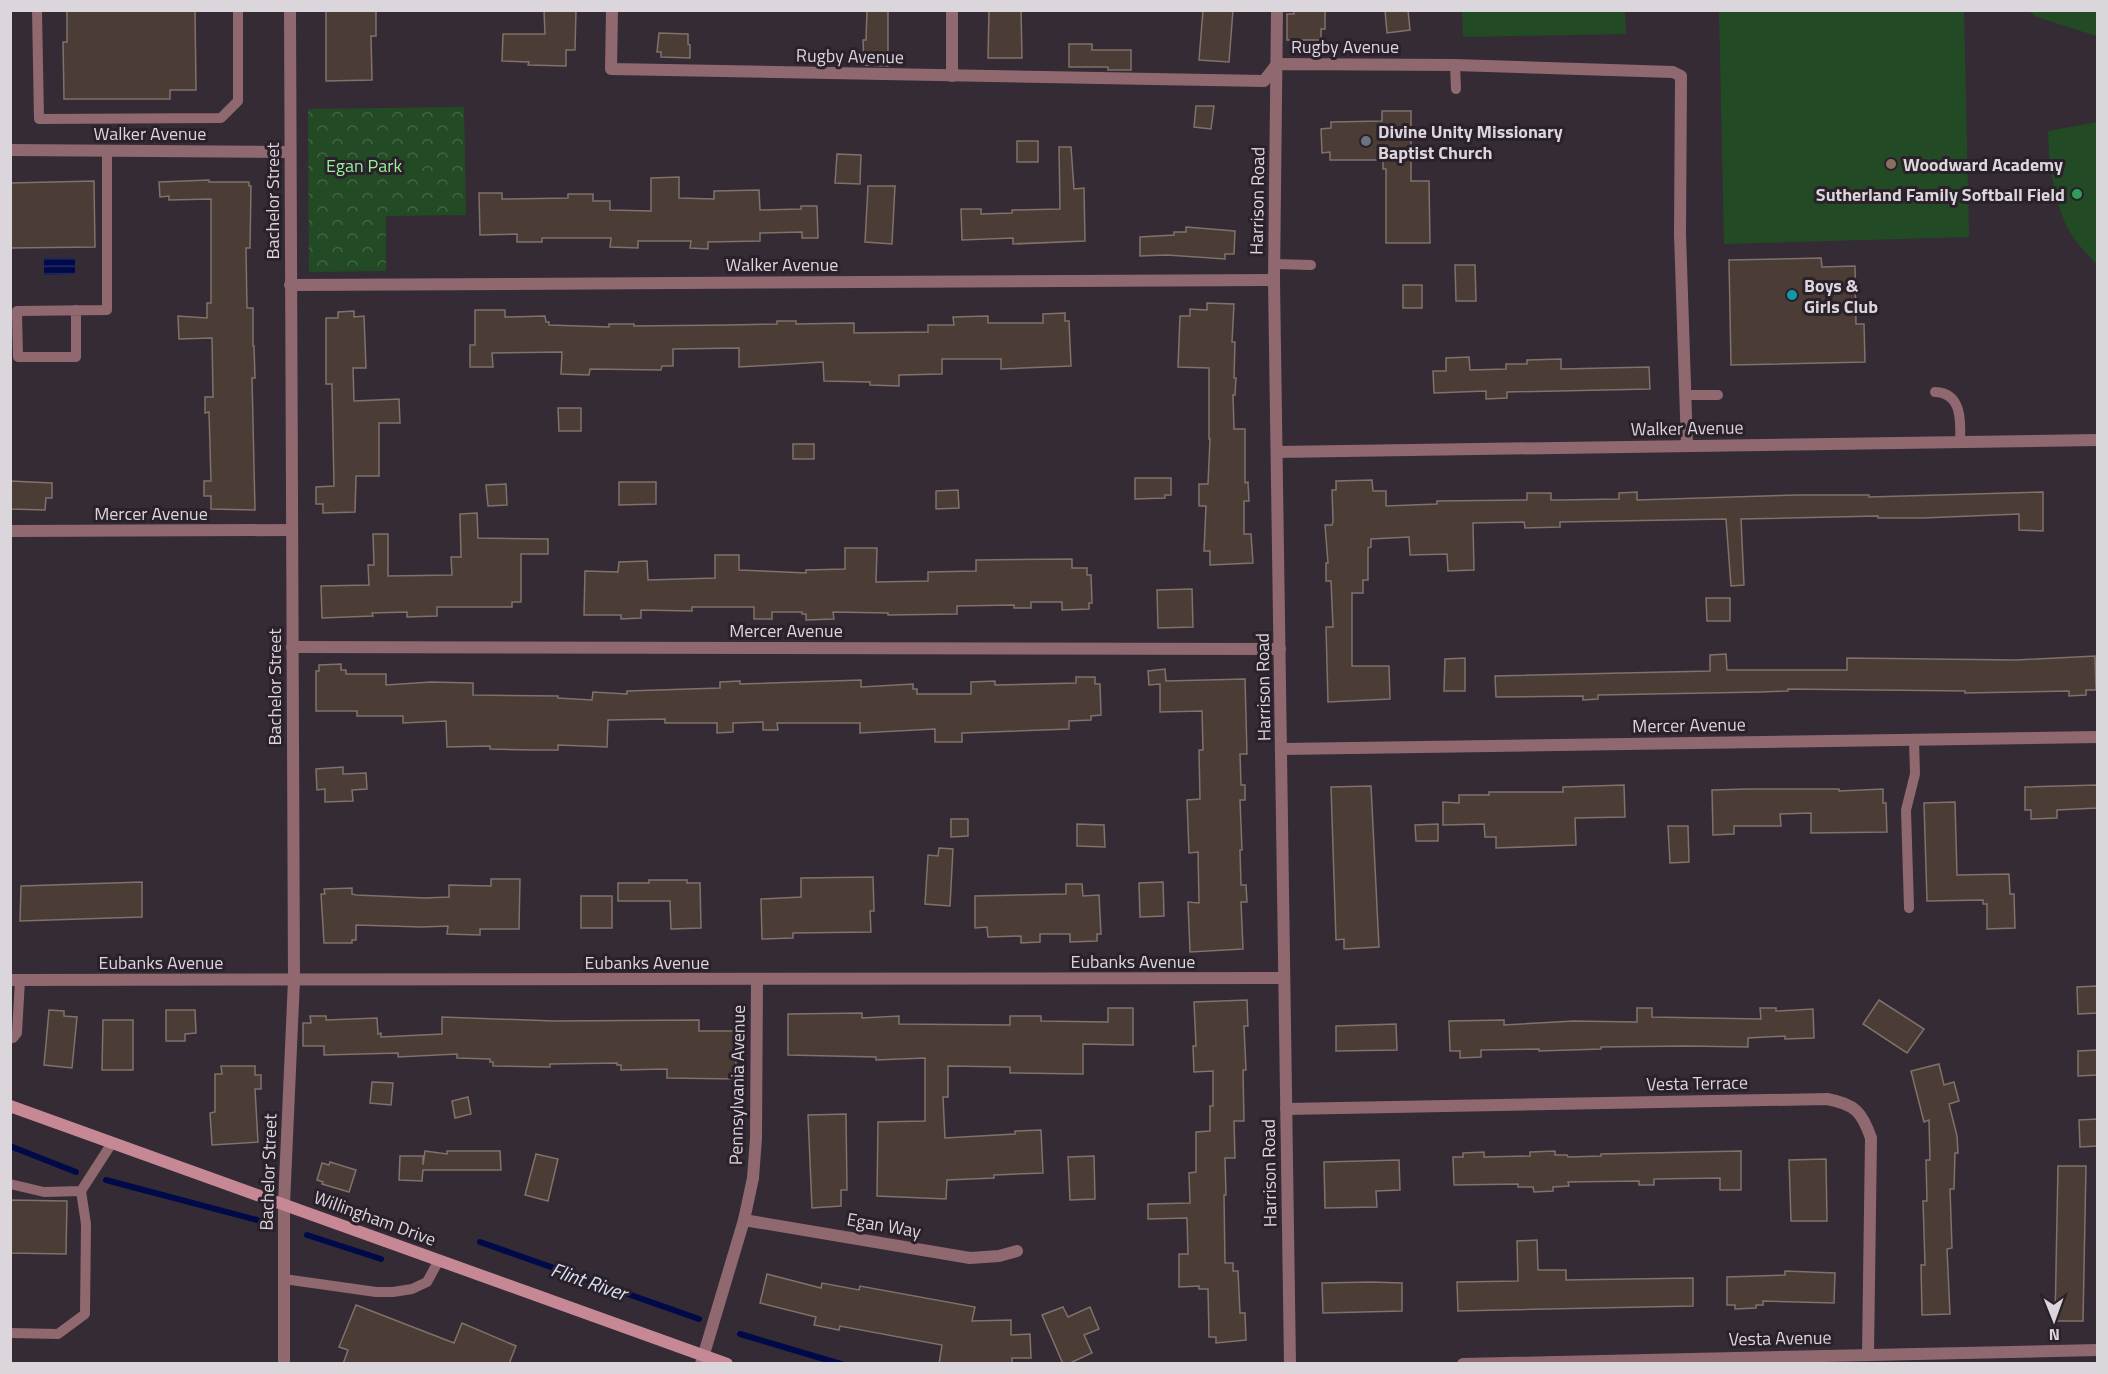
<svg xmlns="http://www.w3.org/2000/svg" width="2108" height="1374" viewBox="0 0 2108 1374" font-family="'Titillium Web',sans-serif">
<defs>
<pattern id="park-crowns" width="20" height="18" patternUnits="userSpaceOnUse" patternTransform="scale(1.5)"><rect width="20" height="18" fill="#224b25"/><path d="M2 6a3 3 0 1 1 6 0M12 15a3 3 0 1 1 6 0" fill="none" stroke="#426444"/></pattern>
<pattern id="water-rules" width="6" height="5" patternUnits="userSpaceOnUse" patternTransform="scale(1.5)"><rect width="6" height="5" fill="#010a49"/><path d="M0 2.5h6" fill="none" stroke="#252d63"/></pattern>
</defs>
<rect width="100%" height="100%" fill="#342b35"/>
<path fill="url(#park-crowns)" d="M464,107L466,215L386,216V271L309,272L308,109Z"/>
<g fill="#224b25">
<path d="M1462,11H1625L1626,34L1463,37Z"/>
<path d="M1719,11H1964L1969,237L1724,244Z"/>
<path d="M2028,11H2097V35H2093L2037,17Z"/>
<path d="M2097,122H2098L2097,265C2088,254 2077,245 2070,232C2053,201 2049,166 2048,131Z"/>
</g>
<path fill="url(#water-rules)" d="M44,258H75V274L44,275Z"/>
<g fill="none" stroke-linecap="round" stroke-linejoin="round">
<g stroke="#010a49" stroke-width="6">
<path d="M10,1146L76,1172"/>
<path d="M106,1180L257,1220"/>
<path d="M307,1235L381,1259"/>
<path d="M480,1242L699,1319"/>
<path d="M740,1334L841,1364"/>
</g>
</g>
<g fill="#4b3d36" stroke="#80716a" stroke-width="1.5">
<path d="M67,10H195L196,90H170V99H64L63,42H67Z"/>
<path d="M326,10H376V36H371L372,80L326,81Z"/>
<path d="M544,10H576L575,50H566V66L528,65L529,62L502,61L503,34H545Z"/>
<path d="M867,10H888V66L864,65L863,40H866Z"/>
<path d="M989,10H1021L1022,58H988Z"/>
<path d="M1203,10H1233L1229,62L1199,60Z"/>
<path d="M1294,10H1325V29H1321V40H1287V14H1294Z"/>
<path d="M1385,10H1408L1410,30L1387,33Z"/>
<path d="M659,33L688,34V44L690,45V58L661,57V52H657Z"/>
<path d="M1069,44H1092V50H1131V70H1108V67H1069Z"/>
<path d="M1196,106H1214L1211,129L1194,127Z"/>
<path d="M1382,111H1411V181H1429L1430,243H1386V169H1383V160H1330V152L1322,153L1321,129L1331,128V122L1382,121Z"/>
<rect x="1017" y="141" width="21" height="21"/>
<path d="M1059,147H1071L1074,189L1084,188L1085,241L1013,244V238L962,240L961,209H981V214L1012,213V210L1060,209Z"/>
<path d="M837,154L861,155L860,184L835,183Z"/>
<path d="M679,177V198L714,199V191L759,190L760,210L801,209V206H817L818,238H802V232L760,233V241L708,242V249L690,248L691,241H638V248L610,247L611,238H542V242H517V234L480,235L479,193H502V199L568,198V194H593V201H610V210L651,211V178Z"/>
<path d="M209,180V182H249V186H251L250,248H246L247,308H253V346H254L255,378H252L255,510L211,509V496H204V481H211L209,412L205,413V397H213L212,338L179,339L178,316L207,318V303H211V199L169,200V196L160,197L159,182Z"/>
<path d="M94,181L95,247L10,248V183Z"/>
<path d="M868,186H895L892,244L865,242Z"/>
<path d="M1186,227L1235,231L1234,254H1225V259L1167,255L1140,256V237L1174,235V232H1186Z"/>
<path d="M1821,258L1822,267L1855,266L1856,324H1864L1865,362L1731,365L1729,260Z"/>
<path d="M1455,265H1475L1476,301H1456Z"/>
<rect x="1403" y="285" width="19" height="23"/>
<path d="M1207,303L1234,304L1232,342H1235L1234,378H1236L1235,395H1233L1234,429H1245V483L1248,482L1249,501H1244V534H1251L1253,563L1210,565V551H1204L1206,506H1199V484H1208L1210,439H1209V368L1178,367L1180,316H1190V309L1207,310Z"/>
<path d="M475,310H505V317L545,316L546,322H549V325L609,327V324H634V326L726,325L777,324V321H796V324L854,323V333L928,332V325H954L953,317L988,316V323H1043V314L1065,313V321H1069L1071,366L1001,369V359H942V374L899,375V386L870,385V382L824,381L823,362L739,367V348L673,349V366H662L661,370L590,369L589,375L561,374L562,352L492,353L493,367H470V345H475Z"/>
<path d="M354,311V317L364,316L366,368H353L354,401L399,399L400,423H379V476H356L355,512L323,513V504H316V487L334,486L332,384H326V318H338V312Z"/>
<path d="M1469,357L1470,370L1506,369V364H1527V360L1561,359V369L1649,367L1650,389L1507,392V398L1486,399V391L1434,393L1433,371H1446V358Z"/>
<path d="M558,408H581V431H559Z"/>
<rect x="793" y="444" width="21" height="15"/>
<path d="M1135,478H1171V495H1165V498L1135,499Z"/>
<path d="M1372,480L1373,491H1386V506L1437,504V501L1524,500H1527V493H1551V500H1560L1619,499V493L1637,492V500L1797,495H1869V497L2043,492V531L2019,530V514L1923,518H1878V516L1741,519L1744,585L1731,586L1726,519L1560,522V527L1525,528L1524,522L1473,523L1474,570L1448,571L1447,554L1410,555L1409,537L1371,539V547L1368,548V580H1363V593H1352V666H1389L1390,699L1328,702L1326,627H1333L1331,581H1326V563H1328L1325,525H1332L1333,522L1332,490H1336V481Z"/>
<path d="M10,481L52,483V498H46L45,510L10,509Z"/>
<path d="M619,482H656V504L619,505Z"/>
<path d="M506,484L507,505L488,506L486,485Z"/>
<path d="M958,490L959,508L936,509V491Z"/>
<path d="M477,513L478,538L548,539V554H521V602H512V607H437V616L407,617V612L372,613L373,616L322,618L321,586L369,585L368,565H374L373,534H388V576L452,575L451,557H461L460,514Z"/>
<path d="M845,548H877L876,582L928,581V572L976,571V560L1072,559V568H1087V575H1091L1092,603H1089V609L1062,610V602H1031V608H1014V605L957,606V614L888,615V613L833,612L834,619L806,620V614H802V612H772V619H754V607H692V611L641,610V618L621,619V615H584L585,571L618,572L619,562L647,561L648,580L715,578V555H739V570L806,573V570L845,569Z"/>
<path d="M1192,589L1193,627L1158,628L1157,590Z"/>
<path d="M1706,598H1730V621H1707Z"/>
<path d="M1726,654L1727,670H1847V658L2016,660L2095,656L2096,690H2086V695L2069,696V691L1965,693V691L1788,689V691L1761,692L1598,695V699L1583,700V696L1496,697L1495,676L1710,671V655Z"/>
<path d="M1465,658V691H1444L1445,659Z"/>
<path d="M341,664V670H346V674H386V685L431,682L473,683V695L558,696V698L592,700L593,692L627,694V691L720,688V682L740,681V684L861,680V687L913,684V689H917V694H971V682L995,681V685L1076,683V677H1095V684H1100L1101,715L1091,716V720L1069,721V729L962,733V742H935V729L860,733V723H777L778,730H763V722L733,723V732L717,733V723H665V719L608,720L607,747L558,745V750H534L490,749V746L447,747L446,721L403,723V716H357V711H316V671H319V665Z"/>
<path d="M1165,669L1166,681L1245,679L1247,754H1240L1241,785H1245V800H1240L1242,850H1240L1241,885H1246L1247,902H1241L1243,949L1190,952L1188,902L1199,903L1198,852L1189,853L1187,800L1200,799L1199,750H1203L1202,711L1160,712V684L1149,685L1148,671Z"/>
<path d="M343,767V774L366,773L367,789L352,790L353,801L325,802V789L317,790L316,769Z"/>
<path d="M1624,785L1625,817L1575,818L1576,845L1496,848V837H1485L1484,824L1443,825V802L1459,803V795H1489V792H1563V787Z"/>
<path d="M2097,785V808L2057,810V818L2031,819V810H2025V787Z"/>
<path d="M1371,786L1379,947L1344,949V939L1336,940L1331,787Z"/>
<path d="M1747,789H1839V791L1883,789V803H1886L1887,832L1811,833V813L1780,814L1781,826H1734V834L1713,835L1712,790Z"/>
<path d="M1955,802L1957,875L2009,874L2010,894H2014L2015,928L1987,929V904H1983V900L1927,901L1924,803Z"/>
<path d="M951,819H968V836L951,837Z"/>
<path d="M1077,824L1104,825L1105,847L1077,846Z"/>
<path d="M1438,824V841H1416L1415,825Z"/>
<path d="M1668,826H1688L1689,862L1670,863Z"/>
<path d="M939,848L953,849L950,906L925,904L928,855L938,856Z"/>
<path d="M873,877L874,911H870L871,932L793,933V938L762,939L761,899L801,897V878Z"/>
<path d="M491,879H520L519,929H480V935L447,934L448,926L422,927L356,925V940H352V943H324L321,894H325L324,889L352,888V894L356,895L425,898L449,897V885L491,886Z"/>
<path d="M649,880H687V883H700L701,928L671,929L670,901H618V883H649Z"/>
<path d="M142,882V917L20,921L21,886Z"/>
<path d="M1163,882L1164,916L1140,917L1139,883Z"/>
<path d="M1066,884H1082L1083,896L1099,895L1101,934H1097V941L1070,942V934H1040V942L1021,943V936L988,937L987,927L975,928V896L1066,894Z"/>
<rect x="581" y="896" width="31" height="32"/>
<path d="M2097,986V1013L2078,1014L2077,987Z"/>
<path d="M1247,1000L1248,1026H1244L1246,1070H1243L1244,1121H1234L1235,1158H1225L1226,1195H1224L1225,1263H1233V1271H1238L1240,1313H1245L1246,1340L1216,1343V1337H1209L1208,1289H1199V1286L1179,1287V1254H1188L1187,1218L1148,1219V1204L1190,1203L1189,1173L1196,1172V1132L1210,1131V1106H1213V1071L1194,1072L1193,1046H1196L1194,1002Z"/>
<path d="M1879,1000L1924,1029L1907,1053L1863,1024Z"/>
<path d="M1108,1008H1133V1045L1083,1044V1074L1010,1073V1067L948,1066V1097H943L945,1138L1015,1134V1131L1041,1130L1043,1173L994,1175V1178L947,1180L946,1199L877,1196L878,1122L925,1121V1058L876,1060V1057L788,1055V1014L862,1013V1018L899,1016V1024L1010,1025V1016H1041V1021L1108,1022Z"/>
<path d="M1637,1008H1652V1017L1761,1019L1760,1008H1776V1011L1813,1009L1814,1038L1785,1039V1036L1748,1038V1047L1686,1046L1601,1047V1049L1539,1051V1049L1481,1050V1057L1460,1058V1051H1450L1449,1021L1504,1020V1025L1574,1021L1637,1022Z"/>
<path d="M49,1010L64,1011V1016L77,1017L72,1068L44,1065Z"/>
<path d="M166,1010H195L196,1033L185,1034V1041H166Z"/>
<path d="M310,1016H326V1020L377,1018L378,1034L381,1033V1037L442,1034V1017L554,1021L699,1020V1031H736V1079L667,1078V1069L621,1070V1065H617V1063L550,1064V1067L493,1066V1062H490V1059L457,1058V1054L398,1057V1053L324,1055V1046H303V1023H311Z"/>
<path d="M103,1020H133V1070H102Z"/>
<path d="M1396,1024L1397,1050L1336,1051V1026Z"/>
<path d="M2097,1050V1075L2078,1076V1051Z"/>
<path d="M1939,1064L1944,1085L1954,1082L1959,1101L1949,1104L1957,1136L1958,1153H1955L1954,1189H1950L1952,1248L1947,1249L1950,1314L1922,1315L1921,1265H1925L1923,1201H1927L1926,1160H1930L1929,1120L1924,1122L1911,1071Z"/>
<path d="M221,1066H255V1075H261V1089H255L258,1142L212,1145L210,1113L215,1112V1074H222Z"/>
<path d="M372,1082L393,1083L391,1105L370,1103Z"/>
<path d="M468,1097L471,1114L455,1118L452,1101Z"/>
<path d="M846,1114L847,1190H841V1206L812,1208L808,1115Z"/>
<path d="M2097,1119V1146L2080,1147L2079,1120Z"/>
<path d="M425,1151L447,1154V1151H500L501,1170H423L422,1181L399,1180L400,1156H423V1165Z"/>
<path d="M1555,1151V1155H1567L1568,1157L1601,1156V1154L1741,1151V1190H1720V1178L1654,1179V1185H1639V1181L1568,1182L1569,1186L1553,1187V1191L1534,1192L1533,1187H1518V1184L1454,1185L1453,1157H1463V1153L1484,1152V1157L1530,1156V1152Z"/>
<path d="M536,1154L558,1159L548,1201L525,1195Z"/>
<path d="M1094,1156L1095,1199L1070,1200L1068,1157Z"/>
<path d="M1826,1159L1827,1221H1791L1789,1160Z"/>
<path d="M1399,1160L1400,1190L1376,1191L1377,1207L1325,1208L1324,1162Z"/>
<path d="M330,1162L356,1170L349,1192L322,1184L323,1182L317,1180L322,1163L329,1165Z"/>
<path d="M2058,1166H2086L2083,1321H2055Z"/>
<path d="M10,1200L67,1201L66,1254L10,1253Z"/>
<path d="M1537,1240L1538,1270H1566V1280L1693,1278V1306L1458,1311L1457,1282L1518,1281L1517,1241Z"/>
<path d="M1785,1271L1835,1273L1834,1303L1763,1301V1305H1756V1308L1735,1309V1305H1727V1277L1785,1275Z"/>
<path d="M767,1274L821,1288L822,1283L859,1290L860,1286L975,1307L972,1321L1011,1320V1335L1030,1334L1031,1358H1012V1364H939L942,1345L840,1326L839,1330L814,1325L816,1317L760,1303Z"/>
<path d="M1371,1282L1402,1283V1311L1323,1313L1322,1283Z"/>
<path d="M356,1305L454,1343L462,1323L516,1346L509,1364H343L348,1350L339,1347Z"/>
<path d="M1063,1307L1068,1317L1090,1307L1099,1329L1084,1335L1092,1353L1068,1364H1063L1042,1315Z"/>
</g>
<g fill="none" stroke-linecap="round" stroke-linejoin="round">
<g stroke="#90686f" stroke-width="10">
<path d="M37,10L39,119L221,118L238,101V10"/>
<path d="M1455,65L1456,89"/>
<path d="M1274,264L1311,265"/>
<path d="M76,310V357H18L17,311L107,310V151"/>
<path d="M1935,392C1962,393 1961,421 1960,442"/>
<path d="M1685,395H1718"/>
<path d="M1909,908L1906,810L1915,774L1914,740"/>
<path d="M10,1038H13L17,1033L20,980"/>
<path d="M10,1184L44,1192L81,1191L112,1143"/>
<path d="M284,1279L376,1292H393L412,1289L427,1282L439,1260"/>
<path d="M10,1333L58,1334L85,1314L86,1224L81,1191"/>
</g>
<g stroke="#90686f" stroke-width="12">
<path d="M612,10L611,69L1264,81L1277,64L1455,65L1673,72L1681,76L1680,234L1687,446"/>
<path d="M952,10V76"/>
<path d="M1277,10L1274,280L1290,1364"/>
<path d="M10,150L290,152"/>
<path d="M290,285L1274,280"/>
<path d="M1277,452L2098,440"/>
<path d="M10,531L291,530"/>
<path d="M292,647L1280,649"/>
<path d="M1282,749L2098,737"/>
<path d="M10,980L1284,978"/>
<path d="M1286,1109L1827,1099C1855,1104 1862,1112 1871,1138L1868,1354"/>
<path d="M744,1220L970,1258L999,1256L1017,1251"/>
<path d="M284,1364V1204L294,980L290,10"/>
<path d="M701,1364L744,1220L753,1178L756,1138L757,979"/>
<path d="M1463,1364L2098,1350"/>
</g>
<path stroke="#c68894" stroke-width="12" d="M10,1106L727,1364"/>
</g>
<circle fill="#6b7280" stroke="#2a212b" stroke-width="2" cx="1366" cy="141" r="6"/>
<circle fill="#8d6e63" stroke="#2a212b" stroke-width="2" cx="1891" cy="164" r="6"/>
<circle fill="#2e9e5b" stroke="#2a212b" stroke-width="2" cx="2077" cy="194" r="6"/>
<circle fill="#0f9aa8" stroke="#2a212b" stroke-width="2" cx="1792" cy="295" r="6"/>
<g text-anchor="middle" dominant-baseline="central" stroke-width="6" stroke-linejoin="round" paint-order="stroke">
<g font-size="18" fill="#dbd5dc" stroke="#2a212b">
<text x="1345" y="46">Rugby Avenue</text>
<text transform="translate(850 56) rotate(1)">Rugby Avenue</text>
<text x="150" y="133">Walker Avenue</text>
<text transform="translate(272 201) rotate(-90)">Bachelor Street</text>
<text transform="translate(1257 201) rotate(-89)">Harrison Road</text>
<text x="782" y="264">Walker Avenue</text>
<text transform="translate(1687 428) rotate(-1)">Walker Avenue</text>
<text x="151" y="513">Mercer Avenue</text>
<text x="786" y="630">Mercer Avenue</text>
<text transform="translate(274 687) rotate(-90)">Bachelor Street</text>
<text transform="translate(1263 687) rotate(-91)">Harrison Road</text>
<text transform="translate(1689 725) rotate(-1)">Mercer Avenue</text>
<text x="1133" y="961">Eubanks Avenue</text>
<text x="161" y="962">Eubanks Avenue</text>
<text x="647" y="962">Eubanks Avenue</text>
<text transform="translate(1697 1083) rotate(-1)">Vesta Terrace</text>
<text transform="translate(737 1085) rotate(-89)">Pennsylvania Avenue</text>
<text transform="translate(268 1172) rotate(-88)">Bachelor Street</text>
<text transform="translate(1269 1173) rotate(-91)">Harrison Road</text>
<text transform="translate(375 1218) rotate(20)">Willingham Drive</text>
<text transform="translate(884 1225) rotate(10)">Egan Way</text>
<text transform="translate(1780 1338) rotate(-1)">Vesta Avenue</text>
</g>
<g font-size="18" font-weight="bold" fill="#dbd5dc" stroke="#2a212b" text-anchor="start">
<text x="1378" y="131">Divine Unity Missionary<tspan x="1378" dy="21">Baptist Church</tspan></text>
<text x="1903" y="164">Woodward Academy</text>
<text x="2065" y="194" text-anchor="end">Sutherland Family Softball Field</text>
<text x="1804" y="285">Boys &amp;<tspan x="1804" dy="21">Girls Club</tspan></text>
</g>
<g font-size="18" fill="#96ef99" stroke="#2a212b">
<text x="364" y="165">Egan Park</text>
</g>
<g font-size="20" font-style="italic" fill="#d8e2f6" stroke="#2a212b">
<text transform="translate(589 1281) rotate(19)">Flint River</text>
</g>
</g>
<rect width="2108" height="1374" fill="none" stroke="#dbd5dc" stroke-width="24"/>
<g transform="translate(2054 1320) rotate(179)" stroke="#2a212b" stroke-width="4.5" paint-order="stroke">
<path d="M0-4.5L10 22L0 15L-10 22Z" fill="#dbd5dc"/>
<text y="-9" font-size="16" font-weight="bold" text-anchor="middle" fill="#dbd5dc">N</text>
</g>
</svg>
